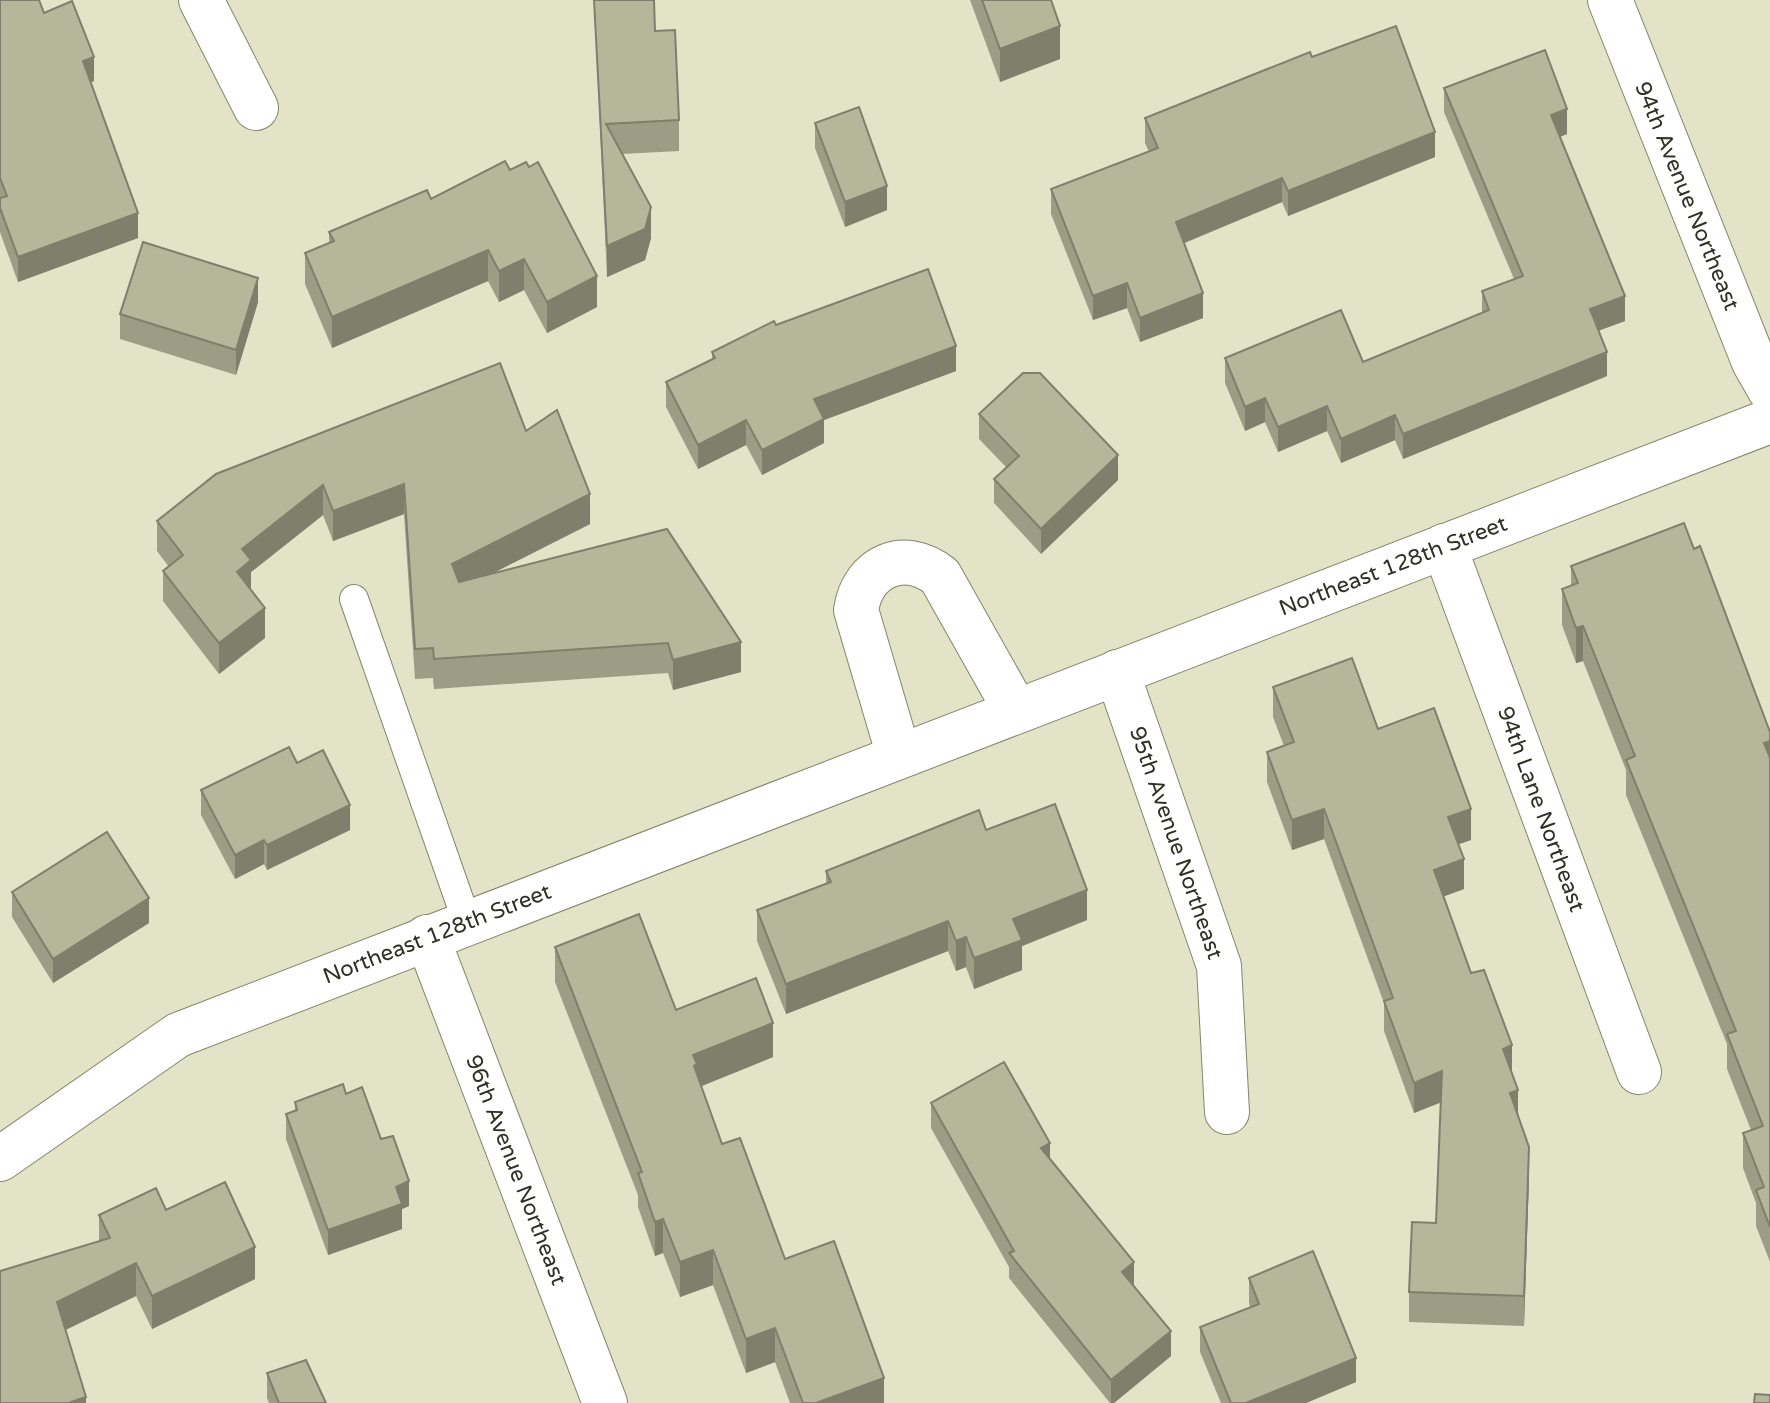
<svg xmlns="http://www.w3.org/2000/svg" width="1770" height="1403" viewBox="0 0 1770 1403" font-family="'Varela Round',sans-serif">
<rect width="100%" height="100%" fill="#e2e3c7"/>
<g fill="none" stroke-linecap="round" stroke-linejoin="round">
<g stroke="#84856b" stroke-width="30">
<path id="service" d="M354,599L467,922"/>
</g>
<g stroke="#84856b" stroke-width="46">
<g id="minor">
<path d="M201,0L256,108"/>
<path d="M1610,0L1754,362L1770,390"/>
<path d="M1444,546L1639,1072"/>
<path d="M1117,672L1219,966L1227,1112"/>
<path d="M899,756L856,610C863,566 904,548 940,576L1016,711"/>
<path d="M427,937L605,1403"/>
<path d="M0,1159L178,1035L1770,421"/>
</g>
</g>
<use href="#service" stroke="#fff" stroke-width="28"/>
<use href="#minor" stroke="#fff" stroke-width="44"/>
</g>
<g fill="#9c9d84">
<path d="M0,0L44,13L94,81L91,82L138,238L18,282L0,232Z"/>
<path d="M594,0H654L655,31L679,120V151L622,154L651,238L645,260L607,277Z"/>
<path d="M970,0H1051L1060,59L1000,82Z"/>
<path d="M1312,57L1435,157L1288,216L1282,202L1185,243L1203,318L1140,342L1127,308L1093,320L1051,214V189L1149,152L1145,143V118Z"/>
<path d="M1444,88L1567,134L1560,137L1625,321L1599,330L1607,376L1403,459L1395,440L1341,463L1327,431L1278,452L1265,422L1245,431L1225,383V358L1363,362L1482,313V291L1514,279L1444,112Z"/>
<path d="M815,123L887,210L845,227L815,148Z"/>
<path d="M510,170L597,307L547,333L524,290L499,302L488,281L332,348L305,284V253L329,243V232L431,199Z"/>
<path d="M258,302L236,375L120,339V314Z"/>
<path d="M776,325L956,371L824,420V443L762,475L746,445L698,469L666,407V382L712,359V352Z"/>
<path d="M979,414L1118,480L1041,554L994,503V479L1006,467L979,439Z"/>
<path d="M526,431L590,524L491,574L741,672L673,690L668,673L434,689L433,678L415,679L404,514L333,541L323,515L251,572V591L265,638L219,674L163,601V571L169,567L157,551V521Z"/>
<path d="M1694,549L1770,732V1262L1756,1226V1203L1743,1168V1133L1751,1130L1727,1069V1044L1626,795V770L1583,661L1576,663L1562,625V589L1571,586V566Z"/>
<path d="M1273,687L1378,729L1471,840L1458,844L1464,889L1444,896L1471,973L1512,1075L1529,1177L1524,1326L1409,1322V1292L1436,1223L1441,1102L1414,1113L1384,1031V1003L1324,839L1292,850L1267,782V752L1284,746L1273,717Z"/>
<path d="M297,763L350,830L267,870L264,864L235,879L201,815V790Z"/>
<path d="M986,830L1087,920L1022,946V970L974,989L966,967L956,971L948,951L786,1014L757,941V910L826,883V871Z"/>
<path d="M12,892L149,923L53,983L12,917Z"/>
<path d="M555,947L676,1010L773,1057L701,1086L722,1144L785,1259L884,1403H790L775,1362L746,1373L713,1285L680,1297L663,1253L655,1256L638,1207V1195L555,982Z"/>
<path d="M346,1094L381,1139L409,1206L402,1209V1229L328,1255L286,1139V1114L295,1111V1102Z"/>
<path d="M931,1103L1050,1159L1134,1286L1171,1356L1114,1403H1110L1009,1278V1267L931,1128Z"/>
<path d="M166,1210L255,1279L152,1329L136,1296L65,1330L86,1403H0L99,1241V1215Z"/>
<path d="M1249,1278L1356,1382L1306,1403H1221L1200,1352V1327L1250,1307L1249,1303Z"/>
<path d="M267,1373L326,1403H269L267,1398Z"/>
</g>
<g fill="#7f7f6c">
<path d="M1060,26V59L1000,82V49Z"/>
<path d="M94,57V81L83,86V61Z"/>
<path d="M1567,109V134L1551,140V115Z"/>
<path d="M1435,132V157L1288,216V191Z"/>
<path d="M1282,178V202L1176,246V222Z"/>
<path d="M887,186V210L845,227V202Z"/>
<path d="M651,207V238L645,260L607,277V246Z"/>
<path d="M138,213V238L18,282V257Z"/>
<path d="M488,250V281L332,348V317Z"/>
<path d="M524,259V290L499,302V271Z"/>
<path d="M597,276V307L547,333V302Z"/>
<path d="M258,278V302L236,375V350Z"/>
<path d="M1127,283V308L1093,320V296Z"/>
<path d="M1203,293V318L1140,342V318Z"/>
<path d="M1625,296V321L1590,334V309Z"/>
<path d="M956,346V371L824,420V443L762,475V450L814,399Z"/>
<path d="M1607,352V376L1403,459V434Z"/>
<path d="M1265,398V422L1245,431V407Z"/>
<path d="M1327,406V431L1278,452V427Z"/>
<path d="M1395,415V440L1341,463V439Z"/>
<path d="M746,420V445L698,469V445Z"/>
<path d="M1118,455V480L1041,554V529Z"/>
<path d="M404,484V514L333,541V511Z"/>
<path d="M323,485V515L251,572V590L237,572L242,549Z"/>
<path d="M590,494V524L452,594V564Z"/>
<path d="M265,608V638L219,674V643Z"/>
<path d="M1583,626V661L1576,663V628Z"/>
<path d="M741,642V672L673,690V660Z"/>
<path d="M1770,741V776L1764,743Z"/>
<path d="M350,805V830L267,870V845Z"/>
<path d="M1324,809V839L1292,850V820Z"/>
<path d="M1471,809V840L1448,848V817Z"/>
<path d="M264,840V864L235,879V855Z"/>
<path d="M1464,859V889L1434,900V870Z"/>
<path d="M1087,890V920L1022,946V970L974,989V958L1013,919Z"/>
<path d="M149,898V923L53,983V959Z"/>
<path d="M948,921V951L786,1014V984Z"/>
<path d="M966,937V967L956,971V941Z"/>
<path d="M773,1023V1057L697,1088L693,1055Z"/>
<path d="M1512,1045V1075L1503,1049Z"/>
<path d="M1442,1071V1102L1414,1113V1083Z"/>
<path d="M1518,1090V1121L1510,1093Z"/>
<path d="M1050,1143V1168L1041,1148Z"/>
<path d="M1529,1147V1177L1524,1326V1296Z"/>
<path d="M409,1181V1206L402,1209V1229L328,1255V1230L396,1187Z"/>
<path d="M663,1219V1253L655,1256V1222Z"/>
<path d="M255,1247V1279L152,1329V1296Z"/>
<path d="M713,1250V1285L680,1297V1262Z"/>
<path d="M1134,1262V1287L1122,1272Z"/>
<path d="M136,1263V1296L57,1334V1302Z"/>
<path d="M775,1328V1362L746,1373V1339Z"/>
<path d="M1171,1331V1356L1114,1403H1111V1380Z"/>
<path d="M1356,1358V1382L1306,1403H1246Z"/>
<path d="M884,1378V1403H816Z"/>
<path d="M86,1397V1403H71V1402Z"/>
</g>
<g fill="#b5b69a" stroke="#7f7f6c" stroke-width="2">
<path d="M0,0H39L44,13L72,1L94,57L83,61L138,213L18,257L0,208V198L7,196L0,178Z"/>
<path d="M594,0H654L655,31L675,30L679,120L606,124L651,207L645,229L607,246Z"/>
<path d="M982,0H1051L1060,26L1000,49Z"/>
<path d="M1396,26L1435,132L1288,191L1282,178L1176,222L1203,293L1140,318L1127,283L1093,296L1051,189L1158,148L1145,118L1310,52L1312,57Z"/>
<path d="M1545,50L1567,109L1551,115L1625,296L1590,309L1607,352L1403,434L1395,415L1341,439L1327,406L1278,427L1265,398L1245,407L1225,358L1341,310L1363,362L1489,310L1482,291L1523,276L1444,88Z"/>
<path d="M859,107L887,186L845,202L815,123Z"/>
<path d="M505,161L510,170L526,162L529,167L538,162L597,276L547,302L524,259L499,271L488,250L332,317L305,253L334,241L329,232L427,190L431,199Z"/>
<path d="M143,242L258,278L236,350L120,314Z"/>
<path d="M928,269L956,346L814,399L824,419L762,450L746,420L698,445L666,382L715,358L712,352L774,321L776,325Z"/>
<path d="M500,363L526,431L557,410L590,494L452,564L459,582L667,529L741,642L673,660L668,643L434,659L433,648L415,649L404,484L333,511L323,485L242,549L251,560L237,572L265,608L219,643L163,571L183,555L157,521L216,474Z"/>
<path d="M1023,373H1040L1118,455L1041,529L994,479L1019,456L979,414Z"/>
<path d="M1684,523L1694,549L1700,546L1770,732V741L1764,743L1770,758V1227L1756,1190L1764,1187L1743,1133L1763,1126L1727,1034L1736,1031L1626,760L1635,756L1583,626L1576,628L1562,589L1578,583L1571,566Z"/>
<path d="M1352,658L1378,729L1434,708L1471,809L1448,817L1464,859L1434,870L1471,973L1484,970L1512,1045L1503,1049L1518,1090L1510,1093L1529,1147L1524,1296L1409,1292L1412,1222L1436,1223L1442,1071L1414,1083L1384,1001L1393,998L1324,809L1292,820L1267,752L1294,742L1273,687Z"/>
<path d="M289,747L297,763L323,750L350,805L267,845L264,840L235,855L201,790Z"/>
<path d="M1055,804L1087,890L1013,919L1022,940L974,958L966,937L956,941L948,921L786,984L757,910L831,882L826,871L979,810L986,830Z"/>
<path d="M107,832L149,898L53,959L12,892Z"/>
<path d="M639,914L676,1010L756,978L773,1023L693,1055L697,1064L694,1066L722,1144L740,1138L785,1259L834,1241L884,1378L816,1403H803L775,1328L746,1339L713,1250L680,1262L663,1219L655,1222L638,1173L642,1172L555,947Z"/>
<path d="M1004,1062L1050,1143L1041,1148L1134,1262L1122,1272L1171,1331L1111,1380L1009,1253L1014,1251L931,1103Z"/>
<path d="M343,1084L346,1094L362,1087L381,1139L393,1136L409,1181L396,1187L402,1204L328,1230L286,1114L297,1110L295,1102Z"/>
<path d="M225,1182L255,1247L152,1296L136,1263L57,1302L86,1397L71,1402L72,1403H0V1271L110,1238L99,1215L156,1188L166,1210Z"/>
<path d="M1313,1251L1356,1358L1246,1403H1231L1200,1327L1259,1304L1249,1278Z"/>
<path d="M306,1360L326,1403H279L267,1373Z"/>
<path d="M1755,1394L1770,1395V1403H1754Z"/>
</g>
<g text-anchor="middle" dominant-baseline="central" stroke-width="7" stroke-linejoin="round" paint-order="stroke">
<g font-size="22" fill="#303025" stroke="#fff">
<text transform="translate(1687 196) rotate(68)">94th Avenue Northeast</text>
<text transform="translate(1393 566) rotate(-21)">Northeast 128th Street</text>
<text transform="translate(1541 809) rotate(70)">94th Lane Northeast</text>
<text transform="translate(1176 843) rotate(71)">95th Avenue Northeast</text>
<text transform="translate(437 934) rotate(-21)">Northeast 128th Street</text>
<text transform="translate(516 1170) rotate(69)">96th Avenue Northeast</text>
</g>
</g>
</svg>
